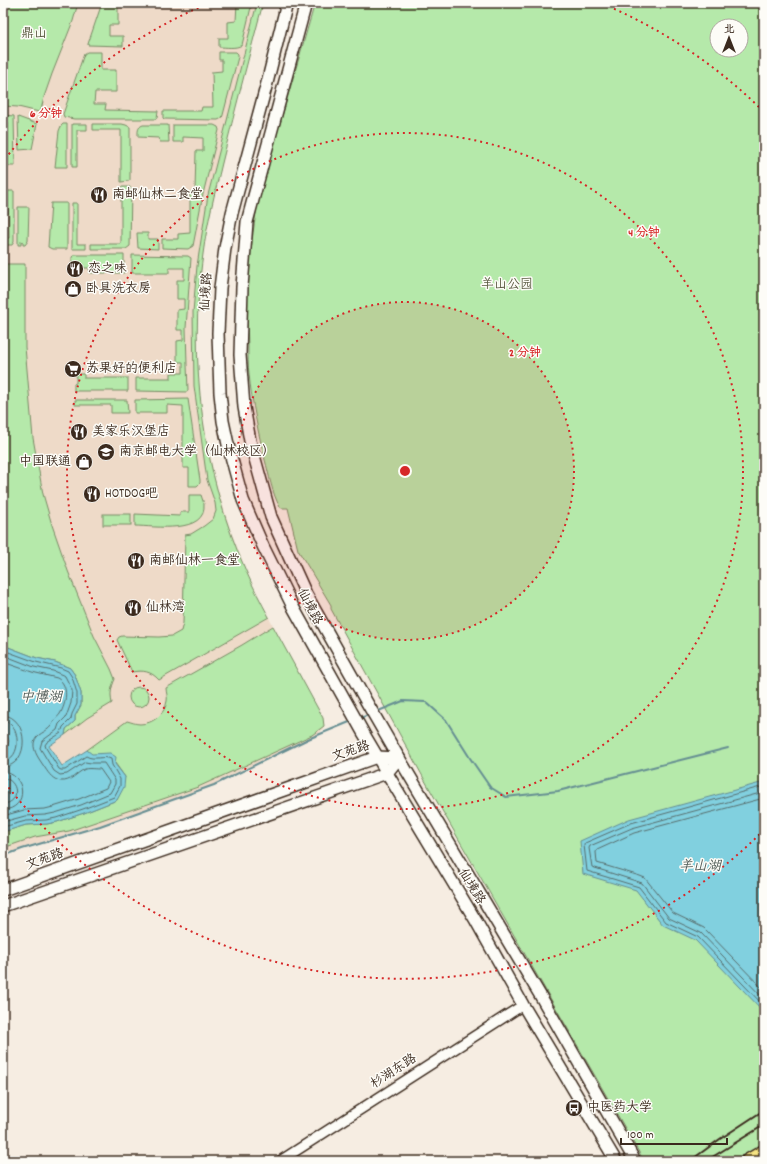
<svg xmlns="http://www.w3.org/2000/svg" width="767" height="1164" viewBox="0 0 767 1164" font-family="Dekko,'LXGW WenKai TC',sans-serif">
<rect width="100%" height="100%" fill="#f6ede2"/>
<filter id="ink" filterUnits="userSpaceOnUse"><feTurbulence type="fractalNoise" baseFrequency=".025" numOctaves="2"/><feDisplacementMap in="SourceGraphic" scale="8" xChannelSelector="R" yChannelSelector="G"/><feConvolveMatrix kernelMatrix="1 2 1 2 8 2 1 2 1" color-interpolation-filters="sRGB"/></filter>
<g filter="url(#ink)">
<path fill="#eedac8" d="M3,3H263L230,129L211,211L203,253L197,320L198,375L204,424L215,480L230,529L246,571L271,622L323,718L324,726L319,735L214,785L100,825L22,848L3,855Z"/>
<g fill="#b5e9aa" stroke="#788a64" fill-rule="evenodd">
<path d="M3,3H78L73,21L52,74L44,97L41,110L39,112L18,107L3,106Z"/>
<path d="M102,3H138V7H118V25H109V36H123V46L88,45V44Z"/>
<path d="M237,3H252L242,45C236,49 226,47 219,47V38H228V22L236,21Z"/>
<path d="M257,3H263C249,56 235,110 222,163C215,193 207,223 203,254C188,360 202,473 246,571C253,587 261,602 269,617L159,680C151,671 143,670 132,672L117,640L119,637L122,636L159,637L172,636L181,631L183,623L185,535L191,534L204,526L213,519L216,511L215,503L207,480L194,386L193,312L197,266L208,195Z"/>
<path d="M315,3H764V1146L738,1161H644L428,786L331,609V605L298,550L288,508H282L280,507C272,494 269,474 265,460C258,432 252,403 249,374C248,365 248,356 248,346C245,296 250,245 259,195ZM717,26H741V50H717Z"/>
<path d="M87,52H101V70H116V92H95L94,104H106L105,110L158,111L157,118L155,119H74L64,117L63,114L84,54Z"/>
<path d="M219,52H236L238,54V57L223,115L222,118L218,120L164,119L163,118V111H201L202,107H213L212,72L222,71V60H219Z"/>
<path d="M3,115L14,116L15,166H8V122L3,121Z"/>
<path d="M18,117L37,124L32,149L19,150Z"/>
<path d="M63,124H67V167H55L59,131L61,126Z"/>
<path d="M72,124H87V130H77V167H72Z"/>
<path d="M93,124H122L126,125L130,127V180L129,181L121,182V130H93Z"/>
<path d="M143,125H168L169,142H160L159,138L138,137C138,132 137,127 143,125Z"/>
<path d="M173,125H214L218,127L219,130L203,194L193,246L188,249L162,248V239H178V234L190,233V192L195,191L196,151H203V138L183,137V142H173Z"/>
<path d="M121,187H130L131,189L130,246L126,249H91V244H121Z"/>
<path d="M8,191H14V242L12,245H3V238H9Z"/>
<path d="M51,203H67V249H52L48,247Z"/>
<path d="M72,203H77V244H86V249H72Z"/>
<path d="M18,207H29L28,241L25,245H23V242L21,241V245H18Z"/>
<path d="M137,233H148V239H158V249L138,248Z"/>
<path d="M74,255H124V273H90L89,268H72V257Z"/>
<path d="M132,255L188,256L191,258L186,328L187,365L188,390L187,392L136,391V378H171V373H183V362H177V341L183,340V330H177V310L184,309V299H177V280H184V268H169V273H132Z"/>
<path d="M3,264H25V347L33,438L43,494L52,525L68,571L94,636L111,669L115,679C111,688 110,694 112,703L87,718L65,735L66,729L75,721V716L81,705V693L75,675L70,668L55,662L37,658L3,645Z"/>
<path d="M76,374H84V378H128V391H74V384L76,383Z"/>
<path d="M188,399L200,480V483L197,486H189V468H183V406L167,405V413H135V400Z"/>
<path d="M75,400H127L128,413H111V405H75Z"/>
<path d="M189,495H201C202,498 203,501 204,504C207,535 153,526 135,526V514L180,516V512H189Z"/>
<rect x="103" y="514" width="28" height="11"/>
<path d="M273,626L323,718L324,726L312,735L288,746L198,787L69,831L35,837L3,848V832L26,825L47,824L57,822L84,813L117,800L125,777L115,763L91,754L87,750L127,721C131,722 136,724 140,724C153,724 165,714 167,701C168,697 166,692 166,688L242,645Z"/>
<circle cx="139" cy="697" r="10"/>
</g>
<g fill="#81d0df" stroke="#658e92">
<path d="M3,645L37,658L55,662L70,668L75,675L81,693V705L75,716V721L66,729L65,735L49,746L62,766L87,750L92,754L110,753L116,757L115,764L125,777L124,787L117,800L84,813L57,822L47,824L26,825L3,832V796L7,794L3,782V754L6,750L9,741L3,725Z"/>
<path d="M764,782V1012L695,940L663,925L636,890L583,874L580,841L629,819Z"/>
</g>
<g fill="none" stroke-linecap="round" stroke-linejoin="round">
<g stroke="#576c6b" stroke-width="1">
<path d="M3,650L36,662L61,668L68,671L72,677L77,693V704L72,714L71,719L63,727L61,733L47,742L45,745L46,748L59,769L61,770H65L86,756C94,761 103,755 111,759L112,765L120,779V786L114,797L83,809L56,818L46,820L26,821L3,827"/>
<path d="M3,655L34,667L53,671L65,676L72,690L71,703L66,717L59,724L57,730L42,741L40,748L54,771L60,775L67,774L85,762L91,763H104L115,780V784L110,793L81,805L55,813L45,815L25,816L3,822"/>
<path d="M3,662L32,672L57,678C70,685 66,704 60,714C59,716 56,718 54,720C53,722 53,724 51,726C46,733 36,733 34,743C33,752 40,760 45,768C49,774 53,780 61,781C71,782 76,773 85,769C88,768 96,769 100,769L109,782L106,788L79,799L53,807L45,809L24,810L3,816"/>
<path d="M3,715C29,716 31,766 3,767"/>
<path d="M3,721C21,722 23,760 3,761"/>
<path d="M3,772C26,773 30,809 3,810"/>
<path d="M3,778C18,779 22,803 3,804"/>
<path d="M764,786L631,823L585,843L584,845L587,871L639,887L666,922L698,937L764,1006"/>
<path d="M764,792L632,828L590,846L589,848L592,867L642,883L669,918L701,933L764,999"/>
<path d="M764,798L634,833L597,850L596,852L597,863L640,876L645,878L673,913L704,928L764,990"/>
</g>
<g stroke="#658e92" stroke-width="2">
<path d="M376,712L403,701L426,702L446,720L470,758L490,787L506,797L558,791L728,748"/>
<path d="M360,718L369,715"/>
<path d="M3,856L22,849L100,826L214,785L308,739L352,721"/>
</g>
<g stroke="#3b2a1e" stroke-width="12">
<path id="tertiary" d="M280,1161L523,1005"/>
</g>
<g stroke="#3b2a1e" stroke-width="14">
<g id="secondary">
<path d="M287,3L267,83L232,213L225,248L220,288L218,333L220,393L223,421L229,449L243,500L263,546L293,607L364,734L387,773L476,921L523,1005L616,1161"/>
<path d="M306,3L247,222L242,287L240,355L244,407L250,441L271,517L306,594L366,701L399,758L540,995L635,1161"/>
<path d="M3,890L377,757L399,758"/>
<path d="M3,906L387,773L399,758"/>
</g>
</g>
<g stroke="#3b2a1e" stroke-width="15">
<path id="primary" d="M747,1161L764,1151"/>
</g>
<use href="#tertiary" stroke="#fdfcf7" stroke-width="9"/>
<use href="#secondary" stroke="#fdfcf7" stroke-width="11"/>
<use href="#primary" stroke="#f5e382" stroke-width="12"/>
<g stroke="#3b2a1e" stroke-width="2">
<path d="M690,1161L720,1139L764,1110"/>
<path d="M706,1161L764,1125"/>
</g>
</g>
</g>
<circle cx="405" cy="471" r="169" fill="#d62828" fill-opacity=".12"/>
<g fill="none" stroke="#d62828" stroke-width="2" stroke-dasharray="2 4">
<circle cx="405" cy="471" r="169"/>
<circle cx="405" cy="471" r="338"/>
<path d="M764 830A507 507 0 0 1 5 783M5 159A507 507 0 0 1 207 4M603 4A507 507 0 0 1 764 112"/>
</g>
<defs>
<g id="restaurant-disc" transform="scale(0.9)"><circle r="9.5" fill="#3b2a1e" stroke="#fdfcf7"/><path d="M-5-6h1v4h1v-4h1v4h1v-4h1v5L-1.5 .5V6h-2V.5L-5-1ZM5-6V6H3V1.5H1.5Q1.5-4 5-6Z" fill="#fff"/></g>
<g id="shop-disc" transform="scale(0.9)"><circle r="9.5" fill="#3b2a1e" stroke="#fdfcf7"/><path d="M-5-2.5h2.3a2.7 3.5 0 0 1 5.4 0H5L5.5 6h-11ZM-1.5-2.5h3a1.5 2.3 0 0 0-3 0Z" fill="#fff"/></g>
<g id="supermarket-disc" transform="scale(0.9)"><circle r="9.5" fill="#3b2a1e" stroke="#fdfcf7"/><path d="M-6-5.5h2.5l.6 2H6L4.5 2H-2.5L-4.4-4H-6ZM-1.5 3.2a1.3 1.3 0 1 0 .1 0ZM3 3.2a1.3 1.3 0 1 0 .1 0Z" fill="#fff"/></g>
<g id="university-disc" transform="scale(0.9)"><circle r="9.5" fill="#3b2a1e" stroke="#fdfcf7"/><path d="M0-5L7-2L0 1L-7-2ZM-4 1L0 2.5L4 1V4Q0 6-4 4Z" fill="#fff"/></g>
<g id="bus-disc" transform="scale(0.9)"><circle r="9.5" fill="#3b2a1e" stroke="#fdfcf7"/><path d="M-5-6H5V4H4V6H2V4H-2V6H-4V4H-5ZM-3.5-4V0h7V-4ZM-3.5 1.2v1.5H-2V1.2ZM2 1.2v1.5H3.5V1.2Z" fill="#fff"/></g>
</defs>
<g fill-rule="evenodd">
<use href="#restaurant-disc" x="99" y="195"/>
<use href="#restaurant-disc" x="75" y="269"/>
<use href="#shop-disc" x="73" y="289"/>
<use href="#supermarket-disc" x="73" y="369"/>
<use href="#restaurant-disc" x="79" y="432"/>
<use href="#university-disc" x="106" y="452"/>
<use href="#shop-disc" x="84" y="462"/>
<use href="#restaurant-disc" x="92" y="494"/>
<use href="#restaurant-disc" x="136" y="561"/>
<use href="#restaurant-disc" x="133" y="608"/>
<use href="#bus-disc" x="574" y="1108"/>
</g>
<g text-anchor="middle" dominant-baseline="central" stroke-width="3" stroke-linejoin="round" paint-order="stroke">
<g font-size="13" fill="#5a5a41" stroke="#fdfcf7">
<text x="34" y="34">鼎山</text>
<text x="507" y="285">羊山公园</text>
</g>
<g font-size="13" fill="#3b2a1e" stroke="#fdfcf7" text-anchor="start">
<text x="112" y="195">南邮仙林二食堂</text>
<text x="88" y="269">恋之味</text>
<text x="86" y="289">卧具洗衣房</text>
<text x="86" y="369">苏果好的便利店</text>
<text x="92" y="432">美家乐汉堡店</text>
<text x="119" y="452">南京邮电大学（仙林校区）</text>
<text x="71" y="462" text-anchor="end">中国联通</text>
<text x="105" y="494">HOTDOG吧</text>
<text x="149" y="561">南邮仙林一食堂</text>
<text x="146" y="608">仙林湾</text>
<text x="587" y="1108">中医药大学</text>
</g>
<g font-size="13" fill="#3b2a1e" stroke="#fdfcf7">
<text transform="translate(207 292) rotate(-86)">仙境路</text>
<text transform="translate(309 607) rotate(62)">仙境路</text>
<text transform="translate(351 752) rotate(-18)">文苑路</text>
<text transform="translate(45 860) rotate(-20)">文苑路</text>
<text transform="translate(471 887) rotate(59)">仙境路</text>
<text transform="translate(394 1072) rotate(-33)">杉湖东路</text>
</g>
<g font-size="14" font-style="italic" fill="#505c58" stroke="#fdfcf7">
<text x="41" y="698">中博湖</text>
<text x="700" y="867">羊山湖</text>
</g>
</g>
<circle cx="405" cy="471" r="6" fill="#d62828" stroke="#fdfcf7" stroke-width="2"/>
<g font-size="12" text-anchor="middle" font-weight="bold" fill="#d62828" stroke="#fdfcf7" stroke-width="3" stroke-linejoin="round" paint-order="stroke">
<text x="46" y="117">6 分钟</text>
<text x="644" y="236">4 分钟</text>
<text x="525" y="356">2 分钟</text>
</g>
<rect width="767" height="1164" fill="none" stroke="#fdfcf7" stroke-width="16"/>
<rect x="8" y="8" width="751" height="1148" fill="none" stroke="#3b2a1e" stroke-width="1.5" filter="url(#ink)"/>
<g transform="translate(729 38)"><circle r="19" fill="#fdfcf7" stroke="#afa8a0"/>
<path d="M0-3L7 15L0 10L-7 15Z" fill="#3b2a1e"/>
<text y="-6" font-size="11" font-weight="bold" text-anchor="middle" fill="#3b2a1e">北</text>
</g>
<path d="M621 1138v6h106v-6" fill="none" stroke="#3b2a1e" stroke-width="2"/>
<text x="627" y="1138" font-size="12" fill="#3b2a1e" stroke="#fdfcf7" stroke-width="3" paint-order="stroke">100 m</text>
</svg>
